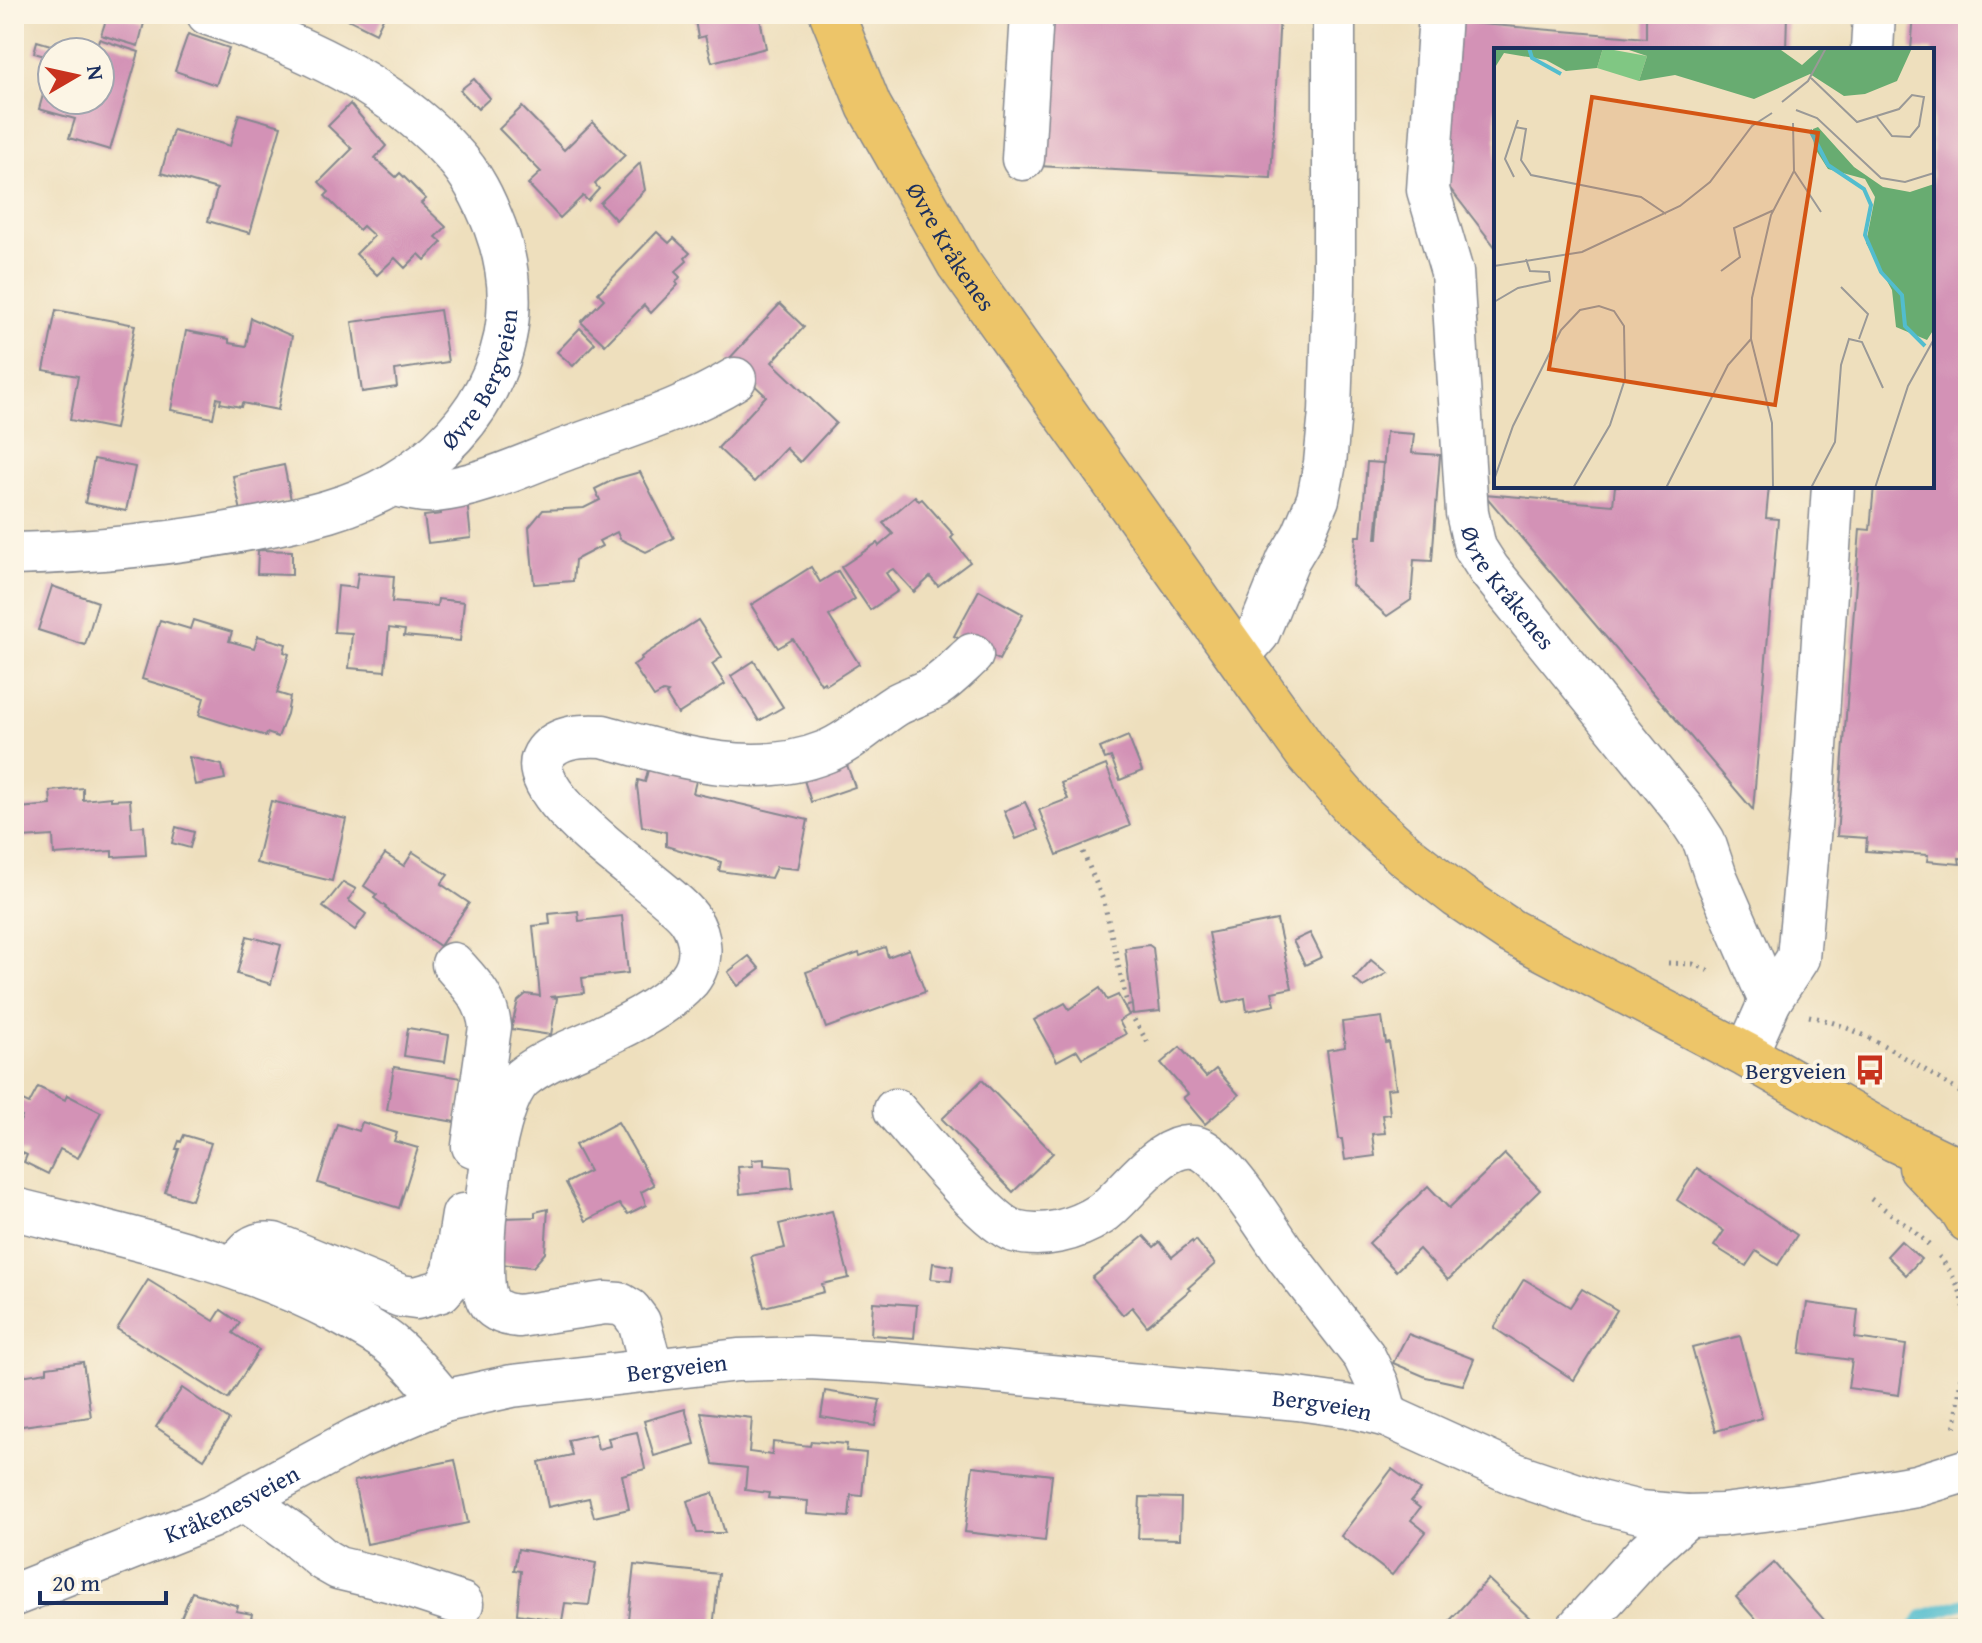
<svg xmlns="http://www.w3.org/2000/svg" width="1982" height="1643" viewBox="0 0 1982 1643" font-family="'Gentium Book Plus',serif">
<rect width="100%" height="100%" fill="#fcf5e5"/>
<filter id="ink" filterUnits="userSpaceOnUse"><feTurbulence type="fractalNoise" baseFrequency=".0125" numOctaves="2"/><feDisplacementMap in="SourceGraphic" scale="16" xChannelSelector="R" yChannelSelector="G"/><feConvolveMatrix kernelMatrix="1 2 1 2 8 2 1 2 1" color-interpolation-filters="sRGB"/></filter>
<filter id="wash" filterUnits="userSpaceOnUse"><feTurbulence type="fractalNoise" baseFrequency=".006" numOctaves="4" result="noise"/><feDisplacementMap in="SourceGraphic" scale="32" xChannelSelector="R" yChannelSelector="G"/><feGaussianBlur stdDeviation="1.8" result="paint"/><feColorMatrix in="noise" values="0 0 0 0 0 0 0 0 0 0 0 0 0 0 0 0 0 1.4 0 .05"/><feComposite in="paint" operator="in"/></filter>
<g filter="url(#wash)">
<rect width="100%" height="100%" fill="#eedfbd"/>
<path fill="#68ac71" stroke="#426e68" stroke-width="2" d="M1968,1615V1629H1904Z"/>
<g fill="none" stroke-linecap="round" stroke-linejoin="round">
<path stroke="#52bdce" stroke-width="12" d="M1913,1629L1922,1616L1968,1602"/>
</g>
<g id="blocks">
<g fill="#d392b6">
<path d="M108,14L144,23L138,46L101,35Z"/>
<path d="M338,14H385L376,33Z"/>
<path d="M694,14H759L766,48L712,62L705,36L698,38Z"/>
<path d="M1046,14H1280L1271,178L1038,166Z"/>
<path d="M1646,14H1787L1786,50H1496V248L1445,182L1457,22L1646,38Z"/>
<path d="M1914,14H1968V859L1959,858L1960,864L1927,861L1928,855L1866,851L1867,838L1837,836L1860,529L1870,530L1874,486H1932V50H1911Z"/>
<path d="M188,34L229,48L216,85L175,71Z"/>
<path d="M99,39L139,52L110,150L69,138L75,119L39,109L51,67L52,100H100V52H95Z"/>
<path d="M37,41L71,51V52H52V58L34,53Z"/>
<path d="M474,79L490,98L478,109L460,90Z"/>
<path d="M350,104L386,146L375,158L396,177L400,173L426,199L421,203L446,227L436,237L442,242L425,260L419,254L405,268L395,258L377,275L356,254L374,236L363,226L359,230L325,196L329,192L319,182L352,149L328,126Z"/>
<path d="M522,107L564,150L593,122L625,155L595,184L599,189L588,201L583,196L560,218L528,184L541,172L499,129Z"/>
<path d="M239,114L281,126L250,233L208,221L217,189L161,173L173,130L230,146Z"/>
<path d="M640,163L645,190L616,220L600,203Z"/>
<path d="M657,232L669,243L674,238L690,253L685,258L687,261L675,272L680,277L676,282L678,285L651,313L644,305L605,345L581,322L604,299L598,293Z"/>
<path d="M780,304L804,327L772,362L836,423L800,462L786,448L754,482L718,448L766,396L728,360Z"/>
<path d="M56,310L135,325L115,429L70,420L78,376L44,370Z"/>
<path d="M440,310L448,362L395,370L397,387L362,392L352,322Z"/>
<path d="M251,318L292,336L278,410L242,403L241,407L220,403L221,399L217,398L213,418L171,410L186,331L229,339V343L246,346Z"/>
<path d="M580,328L595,343L573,366L557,352Z"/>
<path d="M1386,432L1414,434L1412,453L1440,455L1432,561L1414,560L1411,600L1387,616L1352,585L1356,536H1361L1367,462L1383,463L1376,538H1378Z"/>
<path d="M94,459L135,467L126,511L85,503Z"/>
<path d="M284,465L291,500L241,511L233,476Z"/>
<path d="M640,472L674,538L646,552L620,539L617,532L599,541L602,546L575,560L573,581L534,584L529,527L543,510L584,508L600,500L595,489L615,479Z"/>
<path d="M1615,486H1769L1766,518L1778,519L1753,810L1484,494L1613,505Z"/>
<path d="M915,496L919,501L922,499L954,535L951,538L970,562L938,586L930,577L914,592L893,569L886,573L898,591L870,610L841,567L877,543L879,546L893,534L883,523Z"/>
<path d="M467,500L471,538L428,543L424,516L441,514L440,503Z"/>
<path d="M258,550L292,551V575L257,574Z"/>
<path d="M811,567L820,582L838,571L855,599L829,616L859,664L826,685L824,682L821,684L793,639L778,648L751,605Z"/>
<path d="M358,573L394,576L392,602L437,606L438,599L464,602L460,641L404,636L405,630L389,628L385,671L349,668L352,633L334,632L338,586L356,588Z"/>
<path d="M52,586L98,602L85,645L38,630Z"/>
<path d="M979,590L1023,614L999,660L954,636Z"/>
<path d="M160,620L190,629L193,620L232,632L229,641L254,648L258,636L286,644L284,652L289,654L277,693L290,697L287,714L278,737L267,733L266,736L199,715L204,698L142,679Z"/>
<path d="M698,620L722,657L712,664L725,684L678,714L666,695L668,693L663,692L654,697L633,665L642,659L641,657Z"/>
<path d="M754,661L783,707L759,721L731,676Z"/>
<path d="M1128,736L1142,771L1120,780L1111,757L1105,759L1100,748Z"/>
<path d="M189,757L222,765L225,779L195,785Z"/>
<path d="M650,762L698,773L693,793L808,820L798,869L776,867L771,878L719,871L721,862L666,846V832L642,826L637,786L638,780L645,782Z"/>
<path d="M847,765L855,787L811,802L804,780Z"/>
<path d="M1106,765L1130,826L1057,855L1039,810L1068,799L1061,783Z"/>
<path d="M83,788V800L111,797V800L130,799L132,827L144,826L146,855L112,857V851L54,855L53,836L22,838L20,808L51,805L50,791Z"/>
<path d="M271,801L346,819L332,881L256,863Z"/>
<path d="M1025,802L1038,830L1016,839L1004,811Z"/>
<path d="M176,827L194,832L190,848L172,843Z"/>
<path d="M413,852L448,875L441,884L469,903L440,946L385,908L386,907L374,898L377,895L364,886L385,854L404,866Z"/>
<path d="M343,882L356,889L348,900L366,914L355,930L323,907Z"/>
<path d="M578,911L579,921L622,916L628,973L582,978L584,993L550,997L557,998L551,1035L511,1029L518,1001L526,994L540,996L533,926L550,924L549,914Z"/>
<path d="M1277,920L1292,988L1272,992L1275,1005L1247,1011L1245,998L1223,1003L1209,933Z"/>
<path d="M1310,933L1322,957L1305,965L1293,941Z"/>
<path d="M247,936L281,945L271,984L237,974Z"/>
<path d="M1149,945L1153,948L1160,1011L1133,1014L1125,948Z"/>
<path d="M885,947L888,957L909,949L925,992L826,1028L806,972L859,953L860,956Z"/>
<path d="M749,956L760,969L738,986L728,972Z"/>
<path d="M1371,960L1387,973L1363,987L1354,979Z"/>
<path d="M1100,988L1107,1000L1118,995L1129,1015L1119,1021L1126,1034L1082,1058L1077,1050L1057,1061L1034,1020L1065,1003L1069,1009Z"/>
<path d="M1382,1017L1386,1043L1389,1042L1396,1088L1387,1089L1390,1114L1382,1115L1385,1133L1372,1134L1375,1156L1345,1160L1342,1139H1339L1327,1050L1345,1047L1342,1022Z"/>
<path d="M408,1028L449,1035L445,1062L404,1056Z"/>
<path d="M1180,1047L1206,1077L1216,1069L1239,1095L1205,1124L1183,1098L1188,1094L1161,1063Z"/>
<path d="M394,1067L462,1078L455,1122L387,1110Z"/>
<path d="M982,1080L1053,1153L1013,1192L942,1119Z"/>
<path d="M38,1087L65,1100L67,1095L101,1112L78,1158L60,1149L48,1174L24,1162L27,1155L14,1149V1134L22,1117L14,1113V1097L29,1104Z"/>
<path d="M362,1122L397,1133L394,1141L418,1148L399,1208L318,1183L337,1124L359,1131Z"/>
<path d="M618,1122L654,1185L641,1192L646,1205L628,1214L619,1204L586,1221L566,1183L589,1171L575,1145Z"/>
<path d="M184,1135L211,1143L192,1200L165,1192L179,1149H176L179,1141L181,1142Z"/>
<path d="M1505,1154L1540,1190L1448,1280L1419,1249L1396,1271L1369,1243L1428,1186L1449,1208Z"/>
<path d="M764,1159V1165L791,1167L793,1188L740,1194L738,1167L753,1166L752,1160Z"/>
<path d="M1697,1168L1797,1235L1778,1265L1756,1251L1746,1266L1714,1246L1724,1231L1677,1200Z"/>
<path d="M548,1209L545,1253L533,1267L499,1264L503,1218L535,1217V1212Z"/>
<path d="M832,1211L849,1278L822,1284L824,1292L764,1307L751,1256L785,1248L779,1224Z"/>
<path d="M1144,1236L1154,1247L1160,1242L1172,1257L1192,1241L1193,1243L1196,1240L1215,1264L1188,1288L1190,1290L1147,1326L1132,1307L1123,1315L1092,1278Z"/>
<path d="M1901,1241L1921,1259L1906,1275L1887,1256Z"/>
<path d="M933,1263L953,1266L951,1281L931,1279Z"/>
<path d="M1524,1279L1570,1307L1582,1289L1617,1310L1574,1380L1494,1328Z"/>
<path d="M148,1280L214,1321L221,1310L240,1323L233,1333L259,1350L228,1399L117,1329Z"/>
<path d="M873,1302L917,1305L914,1338L871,1335Z"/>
<path d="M1807,1303L1858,1310L1855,1338L1906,1345L1899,1395L1848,1388L1852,1360L1800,1353Z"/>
<path d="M1408,1334L1474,1359L1463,1385L1426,1377L1393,1363Z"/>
<path d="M1740,1336L1762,1418L1716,1431L1692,1348Z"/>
<path d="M83,1362L91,1417L14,1427V1377L47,1372V1367Z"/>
<path d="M182,1388L229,1420L204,1459L156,1427Z"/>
<path d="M825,1391L880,1400L875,1426L821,1417Z"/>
<path d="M685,1409L695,1444L654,1456L644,1421Z"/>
<path d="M701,1412L752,1418L749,1452L772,1455L773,1442L810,1446L811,1441L847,1444L846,1451L866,1453L862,1496L851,1495L849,1517L807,1514L808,1501L768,1498L769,1493L745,1490L747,1468L713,1464Z"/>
<path d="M637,1432L645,1469L622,1475L629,1509L594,1517L589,1498L548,1507L539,1462L572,1455L568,1440L595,1434L598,1449L610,1446L608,1438Z"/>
<path d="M455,1460L468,1523L367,1544L354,1481Z"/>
<path d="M973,1466L1052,1475L1045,1541L965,1532Z"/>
<path d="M1392,1469L1420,1490L1411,1501L1420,1508L1411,1520L1426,1532L1392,1575L1341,1536Z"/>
<path d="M713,1493L725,1533H697L687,1501Z"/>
<path d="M1140,1497L1181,1498L1180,1539L1138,1538Z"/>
<path d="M518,1549L596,1563L589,1605L565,1603L562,1621L517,1614L521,1571L514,1570Z"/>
<path d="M1774,1563L1826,1622L1817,1629H1764L1736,1597Z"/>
<path d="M634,1565L719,1574L713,1628L628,1619Z"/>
<path d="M1488,1579L1533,1621L1526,1629H1442Z"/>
<path d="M192,1592L238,1606L236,1611L252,1614L249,1629H179L177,1627Z"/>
</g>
</g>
</g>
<g filter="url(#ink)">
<use href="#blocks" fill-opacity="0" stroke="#84878e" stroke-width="2"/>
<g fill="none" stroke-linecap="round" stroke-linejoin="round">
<g stroke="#84878e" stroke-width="45">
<g id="minor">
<path id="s1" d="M1440,14L1428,190L1452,272L1467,513L1475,548L1489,570L1685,812L1704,841L1716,877L1770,1001"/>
<path d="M1872,50L1874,14"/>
<path d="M1023,159L1032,14"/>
<path d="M393,484C407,488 421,492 435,491C479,487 524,465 564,450C622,428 683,411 735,379"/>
<path id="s2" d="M14,554C98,552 178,543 261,527C306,518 353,508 393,484C486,429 534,332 495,227C485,201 473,175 453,154C391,85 296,42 208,14"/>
<path d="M1238,657L1258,634L1288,560L1303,535L1318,499L1325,463L1330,412L1334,287V14"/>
<path d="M453,964C471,984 487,999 490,1027L473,1146"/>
<path d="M1746,1055L1770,1001L1798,958L1813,793L1833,486"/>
<path d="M895,1110C917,1135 987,1223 1014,1231C1043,1239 1076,1230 1101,1214C1126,1197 1163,1137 1198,1148C1223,1156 1269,1231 1286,1255C1312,1289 1338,1323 1364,1356L1378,1385L1387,1416"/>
<path d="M14,1209C124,1236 236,1259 337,1312C357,1323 378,1333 394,1347C413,1363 428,1382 444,1401"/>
<path d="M236,1267C246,1251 254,1241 274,1244L401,1296L416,1298L441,1291L448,1283L454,1270L463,1215"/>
<path d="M652,1370L639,1322L630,1310L620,1304L605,1303L519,1316C484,1313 483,1295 483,1265C482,1225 493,1104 522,1078C545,1059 577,1049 603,1036C632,1023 668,1004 689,980C704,961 702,937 689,918C666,886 513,794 546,752C559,735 584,735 603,736C673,755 754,781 825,752C852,741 872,720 896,705C909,698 923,694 935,687C949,678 960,666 972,655"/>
<path d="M244,1500L294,1535L324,1560L338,1568L392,1581L462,1604"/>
<path id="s3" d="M14,1595L211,1517L357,1438L444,1401L512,1386L738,1360L809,1358L884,1362L1298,1399L1347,1406L1387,1416L1515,1474L1595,1501L1640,1512L1687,1516L1722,1515L1812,1504L1916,1486L1968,1470"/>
<path d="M1577,1629L1646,1553L1687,1516"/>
</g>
</g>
<g stroke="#84878e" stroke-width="47">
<g id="major">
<path id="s4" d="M832,14L869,106L959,264L1306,752L1357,811L1405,855L1458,896L1510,931L1746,1055L1894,1139L1954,1168L1968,1179"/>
<path d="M1921,1167L1962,1210L1968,1220"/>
</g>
</g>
<g stroke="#84878e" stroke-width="5" stroke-dasharray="2 6" stroke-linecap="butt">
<path d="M1083,852L1104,902L1126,999L1132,1016L1148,1043"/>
<path d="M1668,963L1693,964L1709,971"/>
<path d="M1809,1016C1868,1029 1917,1066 1968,1097"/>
<path d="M1871,1199L1915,1232L1932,1248"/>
<path d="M1939,1256C1973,1300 1967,1322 1961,1374C1959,1393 1958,1411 1954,1429"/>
</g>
<use href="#minor" stroke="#fff" stroke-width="42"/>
<use href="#major" stroke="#edc569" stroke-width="44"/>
</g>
</g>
<defs>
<g id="bus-bare" transform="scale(2.4)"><path d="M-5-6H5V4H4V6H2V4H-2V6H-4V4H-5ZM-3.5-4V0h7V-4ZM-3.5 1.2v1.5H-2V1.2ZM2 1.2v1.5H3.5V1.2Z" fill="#c8321e" stroke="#fcf5e5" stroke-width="2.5" paint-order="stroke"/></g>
</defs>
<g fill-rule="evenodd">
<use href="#bus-bare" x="1870" y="1070"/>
</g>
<g text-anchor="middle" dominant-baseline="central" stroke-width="8" stroke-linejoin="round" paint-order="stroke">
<g font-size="24" fill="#1b2f5e" stroke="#fcf5e5">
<text stroke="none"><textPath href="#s4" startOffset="262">Øvre Kråkenes</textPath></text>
<text stroke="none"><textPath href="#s2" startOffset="530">Øvre Bergveien</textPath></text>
<text stroke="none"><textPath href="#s1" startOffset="590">Øvre Kråkenes</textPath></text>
<text stroke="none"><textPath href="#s3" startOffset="708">Bergveien</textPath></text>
<text stroke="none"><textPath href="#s3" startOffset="1356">Bergveien</textPath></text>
<text stroke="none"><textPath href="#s3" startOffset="236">Kråkenesveien</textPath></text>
</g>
<g font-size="24" fill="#1b2f5e" stroke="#fcf5e5" text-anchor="end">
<text x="1846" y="1070">Bergveien</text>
</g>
</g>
<g transform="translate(1494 48)">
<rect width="440" height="440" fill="#eedfbd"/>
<path d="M109,0L153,8L145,33L103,20Z" fill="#80c783"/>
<path d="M0,0H109L103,20L72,23L52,12L10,5L0,21ZM129,0L287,2L308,17L327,0H418L403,33L371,46L350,48L316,26L260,51L181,27L145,33L153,8ZM324,79L360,119L389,139L416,144L440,136V281L433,292L402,279L398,242L372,195L381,149L371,131L334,121L320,99L319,81Z" fill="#68ac71"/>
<path fill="none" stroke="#52bdce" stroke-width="4" d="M35,0L38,10L67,26M316,82L334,117L370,141L377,157L371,187L387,224L408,247L411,278L431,298"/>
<path fill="none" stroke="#9a9997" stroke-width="2" d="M317,30L363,74L405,61L418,47L430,49L425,78L416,89L398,88L383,69M288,54L314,33L332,0M302,62L323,70L387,130L411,134L440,125M21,79L32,81L27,112L37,127L147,149L172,166M300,123L327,164M20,129L11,111L24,72M0,218L88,204L186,158L216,134L258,78L278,65M227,223L246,209L240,180L280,162M347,239L374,266L365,291M0,254L24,240L56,233L55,224L36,223L32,211M0,432L19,378L67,282L86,262L105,258L120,263L130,278L131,331L116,377L79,440M172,440L234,317L257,291M279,440L278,375L257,291L258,250L277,167L300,123L299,75M317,440L341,394L347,317L355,291L368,294L389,340M381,440L414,338L440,291"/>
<path fill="#d45514" fill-opacity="0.15" stroke="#d45514" stroke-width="4" d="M98,49L324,85L281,357L55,321Z"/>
<rect width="440" height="440" fill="none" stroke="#1b2f5e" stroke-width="4"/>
</g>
<rect width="1982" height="1643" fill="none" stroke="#fcf5e5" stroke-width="48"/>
<g transform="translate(76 76) rotate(81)"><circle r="38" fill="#fcf5e5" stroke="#a2a6af" stroke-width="2"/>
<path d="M0-6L14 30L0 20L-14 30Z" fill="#c8321e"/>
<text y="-12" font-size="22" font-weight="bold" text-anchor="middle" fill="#1b2f5e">N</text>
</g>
<path d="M40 1591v12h126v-12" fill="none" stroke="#1b2f5e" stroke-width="4"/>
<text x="52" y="1591" font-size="24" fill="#1b2f5e" stroke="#fcf5e5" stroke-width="6" paint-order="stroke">20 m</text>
</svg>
